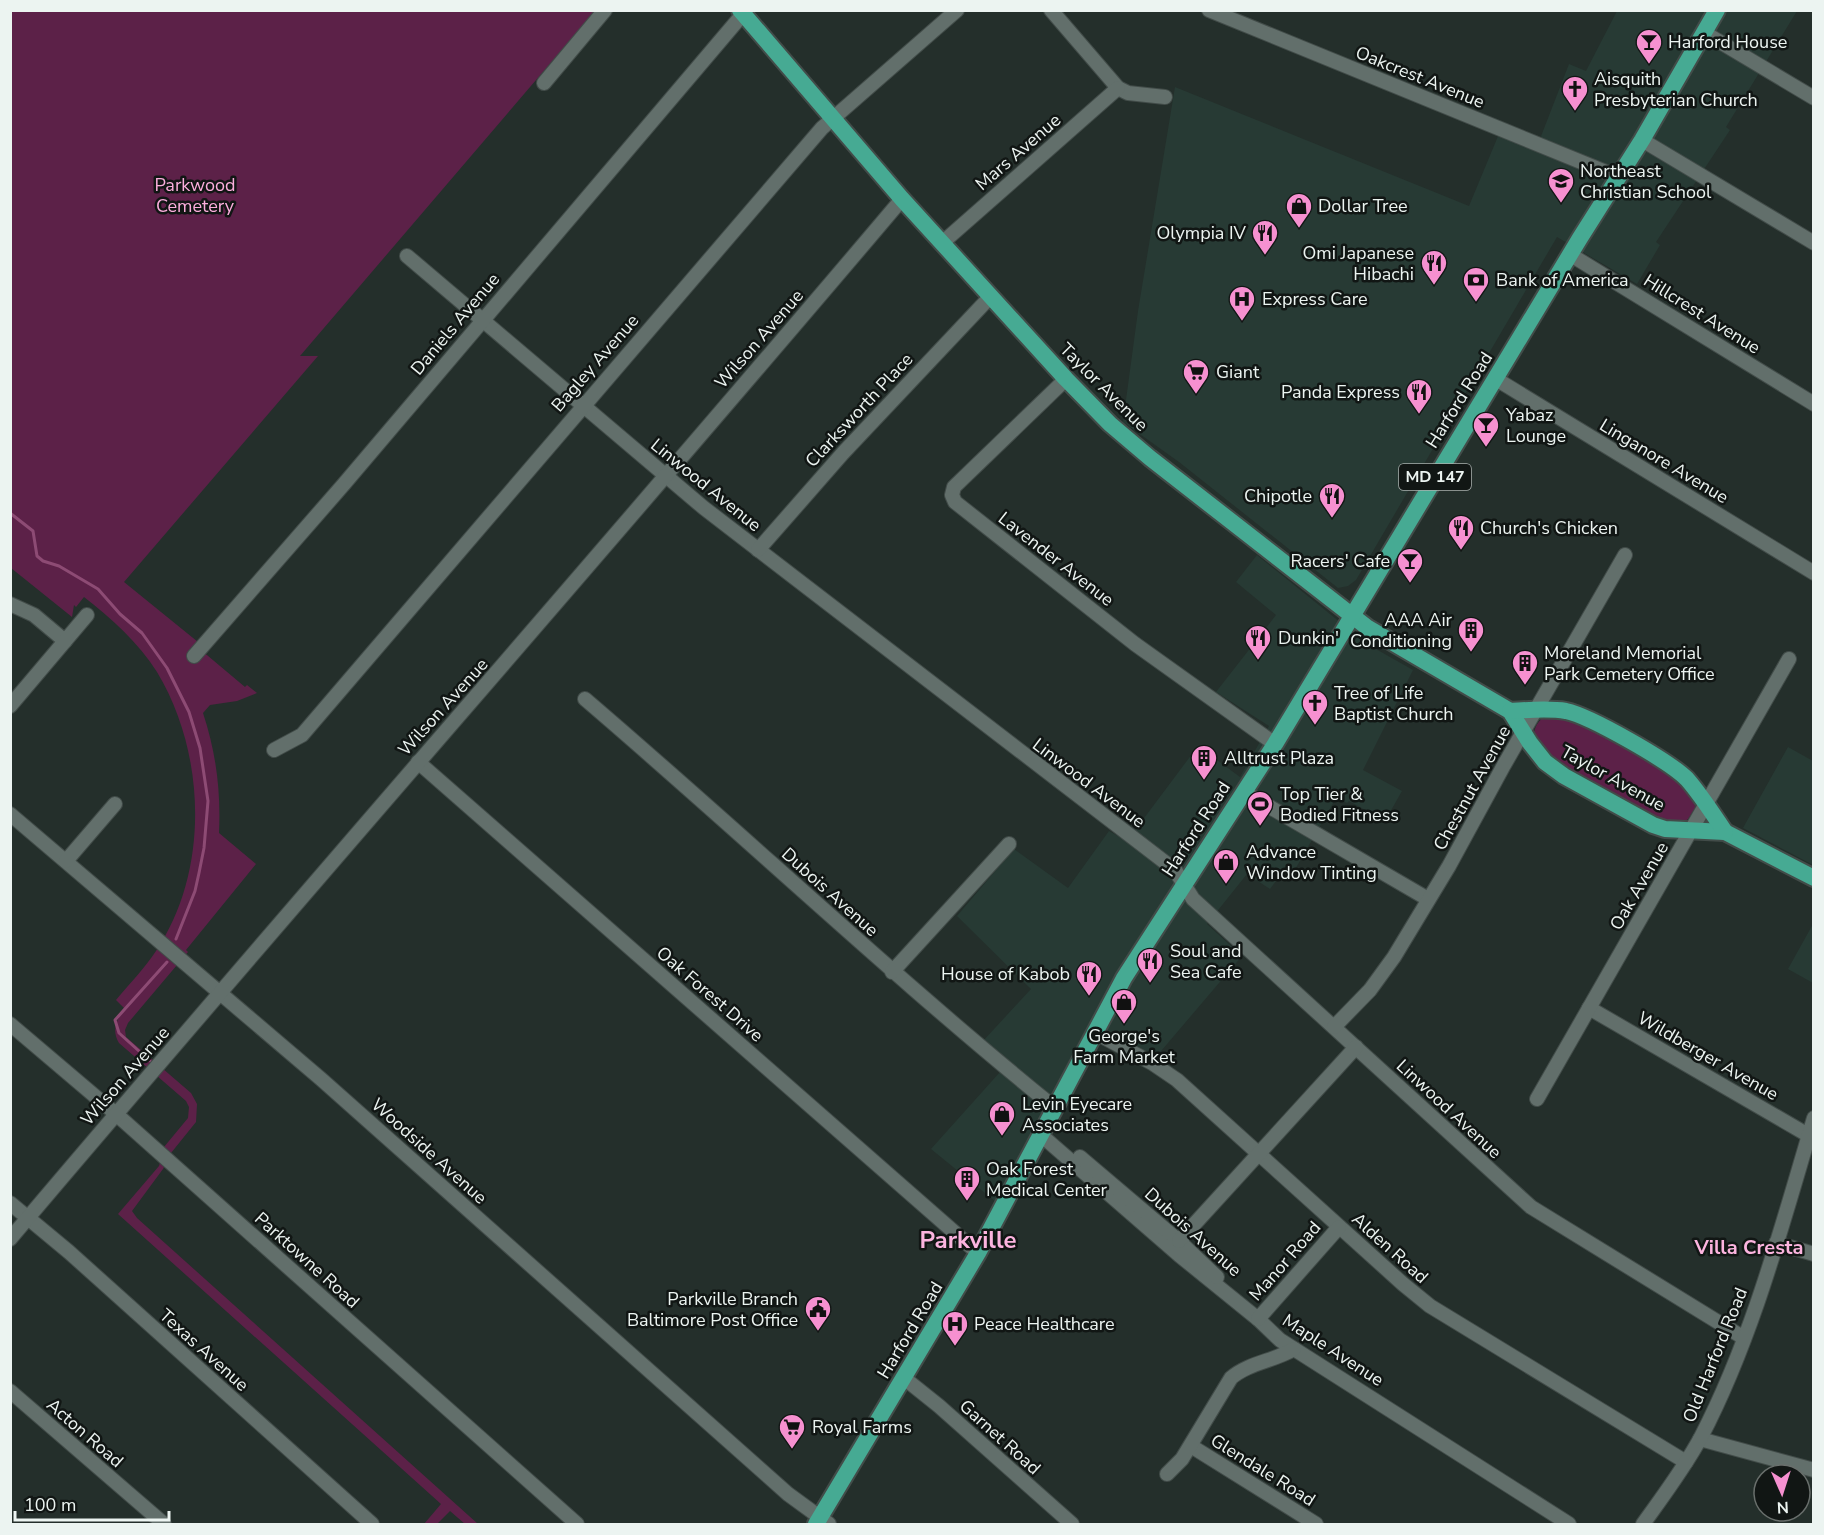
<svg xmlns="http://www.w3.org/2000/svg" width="1824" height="1535" viewBox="0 0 1824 1535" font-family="'Nunito Sans',sans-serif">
<rect width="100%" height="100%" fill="#242f2b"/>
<g fill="#273a34">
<path d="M1617,11H1797L1726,127L1730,130L1656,242L1660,245L1637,284L1557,237L1356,580L1348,586L1338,588L1179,462L1123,422L1138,311L1175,87L1469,206L1501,129L1538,144L1569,64L1586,71Z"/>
<path d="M1257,555L1367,644L1413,670L1363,770L1402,791L1385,821L1349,801L1347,803L1336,798L1293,873L1285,869L1270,889L1247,874L1207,924L1242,956L1156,1057L1089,1023L996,1202L931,1149L1009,1062L983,1041L1031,989L957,916L1014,849L1068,888L1109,831L1127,841L1198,746L1240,777L1269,726L1216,692L1276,615L1236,582Z"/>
<path d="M1788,747L1813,761V865L1743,828Z"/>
<path d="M1813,924V983L1788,969Z"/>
</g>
<g fill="#5c2148">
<path d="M10,11H595L300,356H318L124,582L198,642L195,645L245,687L247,685L257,693L237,701L210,705L203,713C216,752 221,791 219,833L256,864L186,950L188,952L128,1023L125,1030L126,1037L191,1093L197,1104L196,1122L171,1153L163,1169L132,1211L137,1218L478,1524H465L450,1511L437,1524H424L441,1504L118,1214L159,1166L164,1147L188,1118L189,1107L186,1101L119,1043C111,1030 117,1020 124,1008L116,1000C129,984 145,968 156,951C210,871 206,753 157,672C138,642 112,619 84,597L76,607L74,605L72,617L11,568Z"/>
<path d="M1548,715L1572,716L1678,778L1695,801V808L1688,819L1681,824L1665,825L1552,762L1533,739C1534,728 1537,720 1548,715Z"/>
</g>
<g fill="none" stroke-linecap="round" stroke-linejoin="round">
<g stroke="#8d4b74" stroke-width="3">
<path d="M10,513L33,531L37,556L43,561L59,566L98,589L120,614L142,633L167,668L189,712L200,748L208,801L204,848L199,873L195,891L176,939"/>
<path d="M150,1061L119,1033L115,1020L167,962"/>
</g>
<g stroke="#424c49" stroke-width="16">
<g id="minor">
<path d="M1051,10L1118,88L1128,93L1165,97"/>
<path d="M1209,10L1618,177"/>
<path d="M1705,33L1814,98"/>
<path d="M544,83L605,10"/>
<path d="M1642,140L1814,243"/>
<path d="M942,243L1118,88"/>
<path d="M1571,255L1814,404"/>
<path d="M407,256L704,508L1175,870L1193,899L1531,1207L1744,1338"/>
<path d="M1066,379L954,487L952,495L955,502L1135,644L1275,744"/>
<path d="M1496,379L1814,573"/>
<path d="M758,550L843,453L991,296"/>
<path d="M10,604L34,615L65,641"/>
<path d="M194,656L344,484L743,14"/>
<path d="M585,699C743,834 893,977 1055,1108"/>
<path d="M10,706L87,615"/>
<path d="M274,750L302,735L822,128L957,10"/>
<path d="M418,762L978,1253"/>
<path d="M1244,792L1428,899"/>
<path d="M10,814L321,1079L788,1494L829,1524"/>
<path d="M66,861L115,804"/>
<path d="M892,972L1009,844"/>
<path d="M1589,1008L1808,1135"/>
<path d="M10,1024L116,1114L577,1524"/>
<path d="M1334,1027L1370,990L1394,957L1449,866L1504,765L1625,555"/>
<path d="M1094,1032L1152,1063L1177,1080L1403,1284L1430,1306L1686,1462"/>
<path d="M1537,1099L1789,659"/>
<path d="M1041,1135L1179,1255L1258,1319L1280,1340L1569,1524"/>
<path d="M1080,1157L1179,1241L1217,1277"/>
<path d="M10,1203L69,1252L372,1524"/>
<path d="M10,1239C305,890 607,548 902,199"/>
<path d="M1179,1241L1356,1047"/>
<path d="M1776,1243L1814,1254"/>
<path d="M1258,1319L1339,1227"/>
<path d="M904,1378L939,1406L1072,1524"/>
<path d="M10,1391L164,1524"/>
<path d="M1700,1439L1814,1470"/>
<path d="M1191,1446L1316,1524"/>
<path d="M1167,1474L1182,1459L1231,1378C1248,1363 1274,1361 1294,1349"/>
<path d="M1643,1524C1663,1496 1685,1467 1701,1437C1753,1337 1782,1225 1814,1118"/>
</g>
</g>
<g stroke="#424c49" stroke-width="20">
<g id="major">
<path d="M740,10L902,199L1066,379L1110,424L1150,458L1368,628L1510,711L1530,743L1545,762L1564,776L1653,825L1665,829L1725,832L1814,878"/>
<path d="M1510,711C1528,710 1548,708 1566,711C1590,716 1669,761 1687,779C1701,795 1713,814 1725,832"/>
<path d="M816,1524L978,1253L1124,978L1275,744L1580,238L1642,140L1717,10"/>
</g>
</g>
<use href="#minor" stroke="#626f6b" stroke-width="14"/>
<use href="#major" stroke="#46aa93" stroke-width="16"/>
</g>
<defs>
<g id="bar-pin" transform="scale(1.35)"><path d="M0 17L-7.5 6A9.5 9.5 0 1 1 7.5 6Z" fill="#f690d0" stroke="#111614"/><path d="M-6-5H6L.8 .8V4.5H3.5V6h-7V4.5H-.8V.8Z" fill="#111"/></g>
<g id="church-pin" transform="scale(1.35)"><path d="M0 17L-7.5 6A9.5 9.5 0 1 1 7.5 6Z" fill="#f690d0" stroke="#111614"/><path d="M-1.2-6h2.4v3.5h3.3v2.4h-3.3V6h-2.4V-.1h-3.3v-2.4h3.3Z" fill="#111"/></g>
<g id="school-pin" transform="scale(1.35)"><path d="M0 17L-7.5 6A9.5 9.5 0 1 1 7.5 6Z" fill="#f690d0" stroke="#111614"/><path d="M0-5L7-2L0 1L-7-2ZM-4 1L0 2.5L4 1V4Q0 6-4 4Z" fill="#111"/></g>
<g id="shop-pin" transform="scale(1.35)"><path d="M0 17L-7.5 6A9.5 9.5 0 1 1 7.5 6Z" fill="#f690d0" stroke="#111614"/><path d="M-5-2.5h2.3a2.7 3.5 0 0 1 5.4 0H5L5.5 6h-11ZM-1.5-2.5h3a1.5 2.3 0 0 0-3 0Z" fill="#111"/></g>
<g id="restaurant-pin" transform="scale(1.35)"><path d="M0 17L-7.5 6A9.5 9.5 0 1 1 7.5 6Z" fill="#f690d0" stroke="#111614"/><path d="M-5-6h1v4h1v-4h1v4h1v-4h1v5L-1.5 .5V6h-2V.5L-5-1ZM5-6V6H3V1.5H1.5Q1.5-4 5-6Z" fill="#111"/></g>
<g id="bank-pin" transform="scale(1.35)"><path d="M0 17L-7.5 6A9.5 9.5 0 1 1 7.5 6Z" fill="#f690d0" stroke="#111614"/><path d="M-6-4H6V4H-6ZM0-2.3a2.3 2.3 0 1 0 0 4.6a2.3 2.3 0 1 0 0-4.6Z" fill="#111"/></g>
<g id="hospital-pin" transform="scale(1.35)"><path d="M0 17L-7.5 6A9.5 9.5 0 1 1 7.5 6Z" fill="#f690d0" stroke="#111614"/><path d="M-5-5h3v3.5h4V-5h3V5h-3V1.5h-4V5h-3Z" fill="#111"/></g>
<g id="supermarket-pin" transform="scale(1.35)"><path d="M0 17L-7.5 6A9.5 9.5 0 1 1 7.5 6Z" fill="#f690d0" stroke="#111614"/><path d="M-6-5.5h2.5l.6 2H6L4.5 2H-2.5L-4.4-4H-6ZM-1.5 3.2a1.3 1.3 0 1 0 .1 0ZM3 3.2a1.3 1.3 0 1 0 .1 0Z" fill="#111"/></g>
<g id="building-pin" transform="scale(1.35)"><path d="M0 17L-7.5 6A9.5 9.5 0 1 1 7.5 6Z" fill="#f690d0" stroke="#111614"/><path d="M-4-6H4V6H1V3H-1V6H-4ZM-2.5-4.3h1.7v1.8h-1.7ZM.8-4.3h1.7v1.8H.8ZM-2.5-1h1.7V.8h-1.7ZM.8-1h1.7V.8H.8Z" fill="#111"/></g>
<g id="stadium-pin" transform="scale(1.35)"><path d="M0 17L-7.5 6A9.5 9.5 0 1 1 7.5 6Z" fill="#f690d0" stroke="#111614"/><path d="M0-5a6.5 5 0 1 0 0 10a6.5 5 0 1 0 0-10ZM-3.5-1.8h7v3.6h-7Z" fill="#111"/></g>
<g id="civic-pin" transform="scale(1.35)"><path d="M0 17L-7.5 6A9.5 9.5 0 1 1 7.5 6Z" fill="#f690d0" stroke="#111614"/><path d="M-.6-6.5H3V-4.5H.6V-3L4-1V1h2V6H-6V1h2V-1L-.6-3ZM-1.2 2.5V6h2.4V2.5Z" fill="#111"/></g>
</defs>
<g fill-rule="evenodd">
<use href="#bar-pin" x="1649" y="42"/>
<use href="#church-pin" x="1575" y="89"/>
<use href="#school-pin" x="1561" y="181"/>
<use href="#shop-pin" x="1299" y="206"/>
<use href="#restaurant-pin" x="1265" y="233"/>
<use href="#restaurant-pin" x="1434" y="263"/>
<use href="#bank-pin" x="1476" y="280"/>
<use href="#hospital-pin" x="1242" y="299"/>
<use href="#supermarket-pin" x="1196" y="372"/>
<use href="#restaurant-pin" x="1419" y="392"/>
<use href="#bar-pin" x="1486" y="425"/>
<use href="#restaurant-pin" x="1332" y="496"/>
<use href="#restaurant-pin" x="1461" y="528"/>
<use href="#bar-pin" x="1410" y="561"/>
<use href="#building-pin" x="1471" y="630"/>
<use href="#restaurant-pin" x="1258" y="638"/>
<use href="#building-pin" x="1525" y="663"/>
<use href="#church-pin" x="1315" y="703"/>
<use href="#building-pin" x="1204" y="758"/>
<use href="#stadium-pin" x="1260" y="804"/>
<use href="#shop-pin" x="1226" y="862"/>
<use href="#restaurant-pin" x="1150" y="961"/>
<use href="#restaurant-pin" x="1089" y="974"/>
<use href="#shop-pin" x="1124" y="1002"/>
<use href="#shop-pin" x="1002" y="1114"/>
<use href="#building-pin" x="967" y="1179"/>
<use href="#civic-pin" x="818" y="1309"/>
<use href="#hospital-pin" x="955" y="1324"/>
<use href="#supermarket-pin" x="792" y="1427"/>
</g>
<g text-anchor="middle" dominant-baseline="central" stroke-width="5" stroke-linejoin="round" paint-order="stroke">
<rect fill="#111614" stroke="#aab1af" stroke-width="1.5" x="1399" y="464" width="72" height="26" rx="4.5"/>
<g font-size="16" font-weight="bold" fill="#ecf4f1">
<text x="1435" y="477">MD 147</text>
</g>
<g font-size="18" fill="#ecf4f1" stroke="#111614" text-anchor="start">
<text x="1668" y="42">Harford House</text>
<text x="1594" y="79">Aisquith<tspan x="1594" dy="21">Presbyterian Church</tspan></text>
<text x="1580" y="171">Northeast<tspan x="1580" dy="21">Christian School</tspan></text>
<text x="1318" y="206">Dollar Tree</text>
<text x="1246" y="233" text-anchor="end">Olympia IV</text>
<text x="1414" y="253" text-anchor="end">Omi Japanese<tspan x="1414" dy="21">Hibachi</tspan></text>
<text x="1496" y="280">Bank of America</text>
<text x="1262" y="299">Express Care</text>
<text x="1216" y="372">Giant</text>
<text x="1400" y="392" text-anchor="end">Panda Express</text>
<text x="1506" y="415">Yabaz<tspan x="1506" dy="21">Lounge</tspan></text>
<text x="1312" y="496" text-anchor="end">Chipotle</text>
<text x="1480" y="528">Church's Chicken</text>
<text x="1390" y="561" text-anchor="end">Racers' Cafe</text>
<text x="1452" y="620" text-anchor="end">AAA Air<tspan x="1452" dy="21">Conditioning</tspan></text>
<text x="1278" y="638">Dunkin'</text>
<text x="1544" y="653">Moreland Memorial<tspan x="1544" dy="21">Park Cemetery Office</tspan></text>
<text x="1334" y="693">Tree of Life<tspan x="1334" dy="21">Baptist Church</tspan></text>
<text x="1224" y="758">Alltrust Plaza</text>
<text x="1280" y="794">Top Tier &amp;<tspan x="1280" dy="21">Bodied Fitness</tspan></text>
<text x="1246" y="852">Advance<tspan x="1246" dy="21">Window Tinting</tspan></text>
<text x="1170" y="951">Soul and<tspan x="1170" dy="21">Sea Cafe</tspan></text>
<text x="1070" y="974" text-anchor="end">House of Kabob</text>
<text x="1124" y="1036" text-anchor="middle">George's<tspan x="1124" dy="21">Farm Market</tspan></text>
<text x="1022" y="1104">Levin Eyecare<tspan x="1022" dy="21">Associates</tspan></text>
<text x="986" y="1169">Oak Forest<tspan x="986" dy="21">Medical Center</tspan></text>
<text x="798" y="1299" text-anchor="end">Parkville Branch<tspan x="798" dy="21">Baltimore Post Office</tspan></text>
<text x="974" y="1324">Peace Healthcare</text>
<text x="812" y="1427">Royal Farms</text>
</g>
<g font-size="18" fill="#ecf4f1" stroke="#111614">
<text transform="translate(1420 77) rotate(22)">Oakcrest Avenue</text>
<text transform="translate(1018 152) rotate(-41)">Mars Avenue</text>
<text transform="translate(1702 314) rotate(32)">Hillcrest Avenue</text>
<text transform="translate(455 324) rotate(-50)">Daniels Avenue</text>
<text transform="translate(759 339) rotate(-49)">Wilson Avenue</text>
<text transform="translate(595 363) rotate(-49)">Bagley Avenue</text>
<text transform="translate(1104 387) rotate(45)">Taylor Avenue</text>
<text transform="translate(1459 400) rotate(-58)">Harford Road</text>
<text transform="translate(859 410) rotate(-47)">Clarksworth Place</text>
<text transform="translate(1664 461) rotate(31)">Linganore Avenue</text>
<text transform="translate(706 485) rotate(39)">Linwood Avenue</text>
<text transform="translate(1056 559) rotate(38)">Lavender Avenue</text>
<text transform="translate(443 707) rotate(-48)">Wilson Avenue</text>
<text transform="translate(1613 778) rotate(29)">Taylor Avenue</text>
<text transform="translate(1089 783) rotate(37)">Linwood Avenue</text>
<text transform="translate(1472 788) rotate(-61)">Chestnut Avenue</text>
<text transform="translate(1196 829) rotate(-57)">Harford Road</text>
<text transform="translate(1639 886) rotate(-60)">Oak Avenue</text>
<text transform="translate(830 892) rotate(42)">Dubois Avenue</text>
<text transform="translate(710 994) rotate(41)">Oak Forest Drive</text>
<text transform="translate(1708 1056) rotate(30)">Wildberger Avenue</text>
<text transform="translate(125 1076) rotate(-49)">Wilson Avenue</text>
<text transform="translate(1449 1109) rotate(43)">Linwood Avenue</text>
<text transform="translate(429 1151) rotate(42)">Woodside Avenue</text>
<text transform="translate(1193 1232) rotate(42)">Dubois Avenue</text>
<text transform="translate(1390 1248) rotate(42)">Alden Road</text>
<text transform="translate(307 1260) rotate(42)">Parktowne Road</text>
<text transform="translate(1285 1261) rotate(-49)">Manor Road</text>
<text transform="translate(910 1330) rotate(-59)">Harford Road</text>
<text transform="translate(204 1350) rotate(42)">Texas Avenue</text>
<text transform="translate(1333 1350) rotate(33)">Maple Avenue</text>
<text transform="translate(1715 1355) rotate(-68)">Old Harford Road</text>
<text transform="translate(85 1433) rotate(41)">Acton Road</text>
<text transform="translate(1000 1437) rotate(42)">Garnet Road</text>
<text transform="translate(1263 1470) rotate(32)">Glendale Road</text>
</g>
<g font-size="18" fill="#fcaedd" stroke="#111614">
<text x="195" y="185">Parkwood<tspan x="195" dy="21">Cemetery</tspan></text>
</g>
<g font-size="20" font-weight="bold" fill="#fcb4df" stroke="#111614">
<text x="1749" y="1247">Villa Cresta</text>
</g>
<g font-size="24" font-weight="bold" fill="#fcb4df" stroke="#111614">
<text x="968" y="1240">Parkville</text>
</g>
</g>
<rect width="1824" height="1535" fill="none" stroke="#ecf4f1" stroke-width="24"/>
<g transform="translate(1782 1493) rotate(177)"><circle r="28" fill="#111614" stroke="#696f6c" stroke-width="1.5"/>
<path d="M0-4.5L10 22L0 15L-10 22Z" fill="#f690d0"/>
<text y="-9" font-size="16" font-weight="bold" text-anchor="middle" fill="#ecf4f1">N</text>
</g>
<path d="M15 1511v9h154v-9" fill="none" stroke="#ecf4f1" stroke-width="3"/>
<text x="24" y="1511" font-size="18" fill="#ecf4f1" stroke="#111614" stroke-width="4.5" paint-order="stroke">100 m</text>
</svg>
